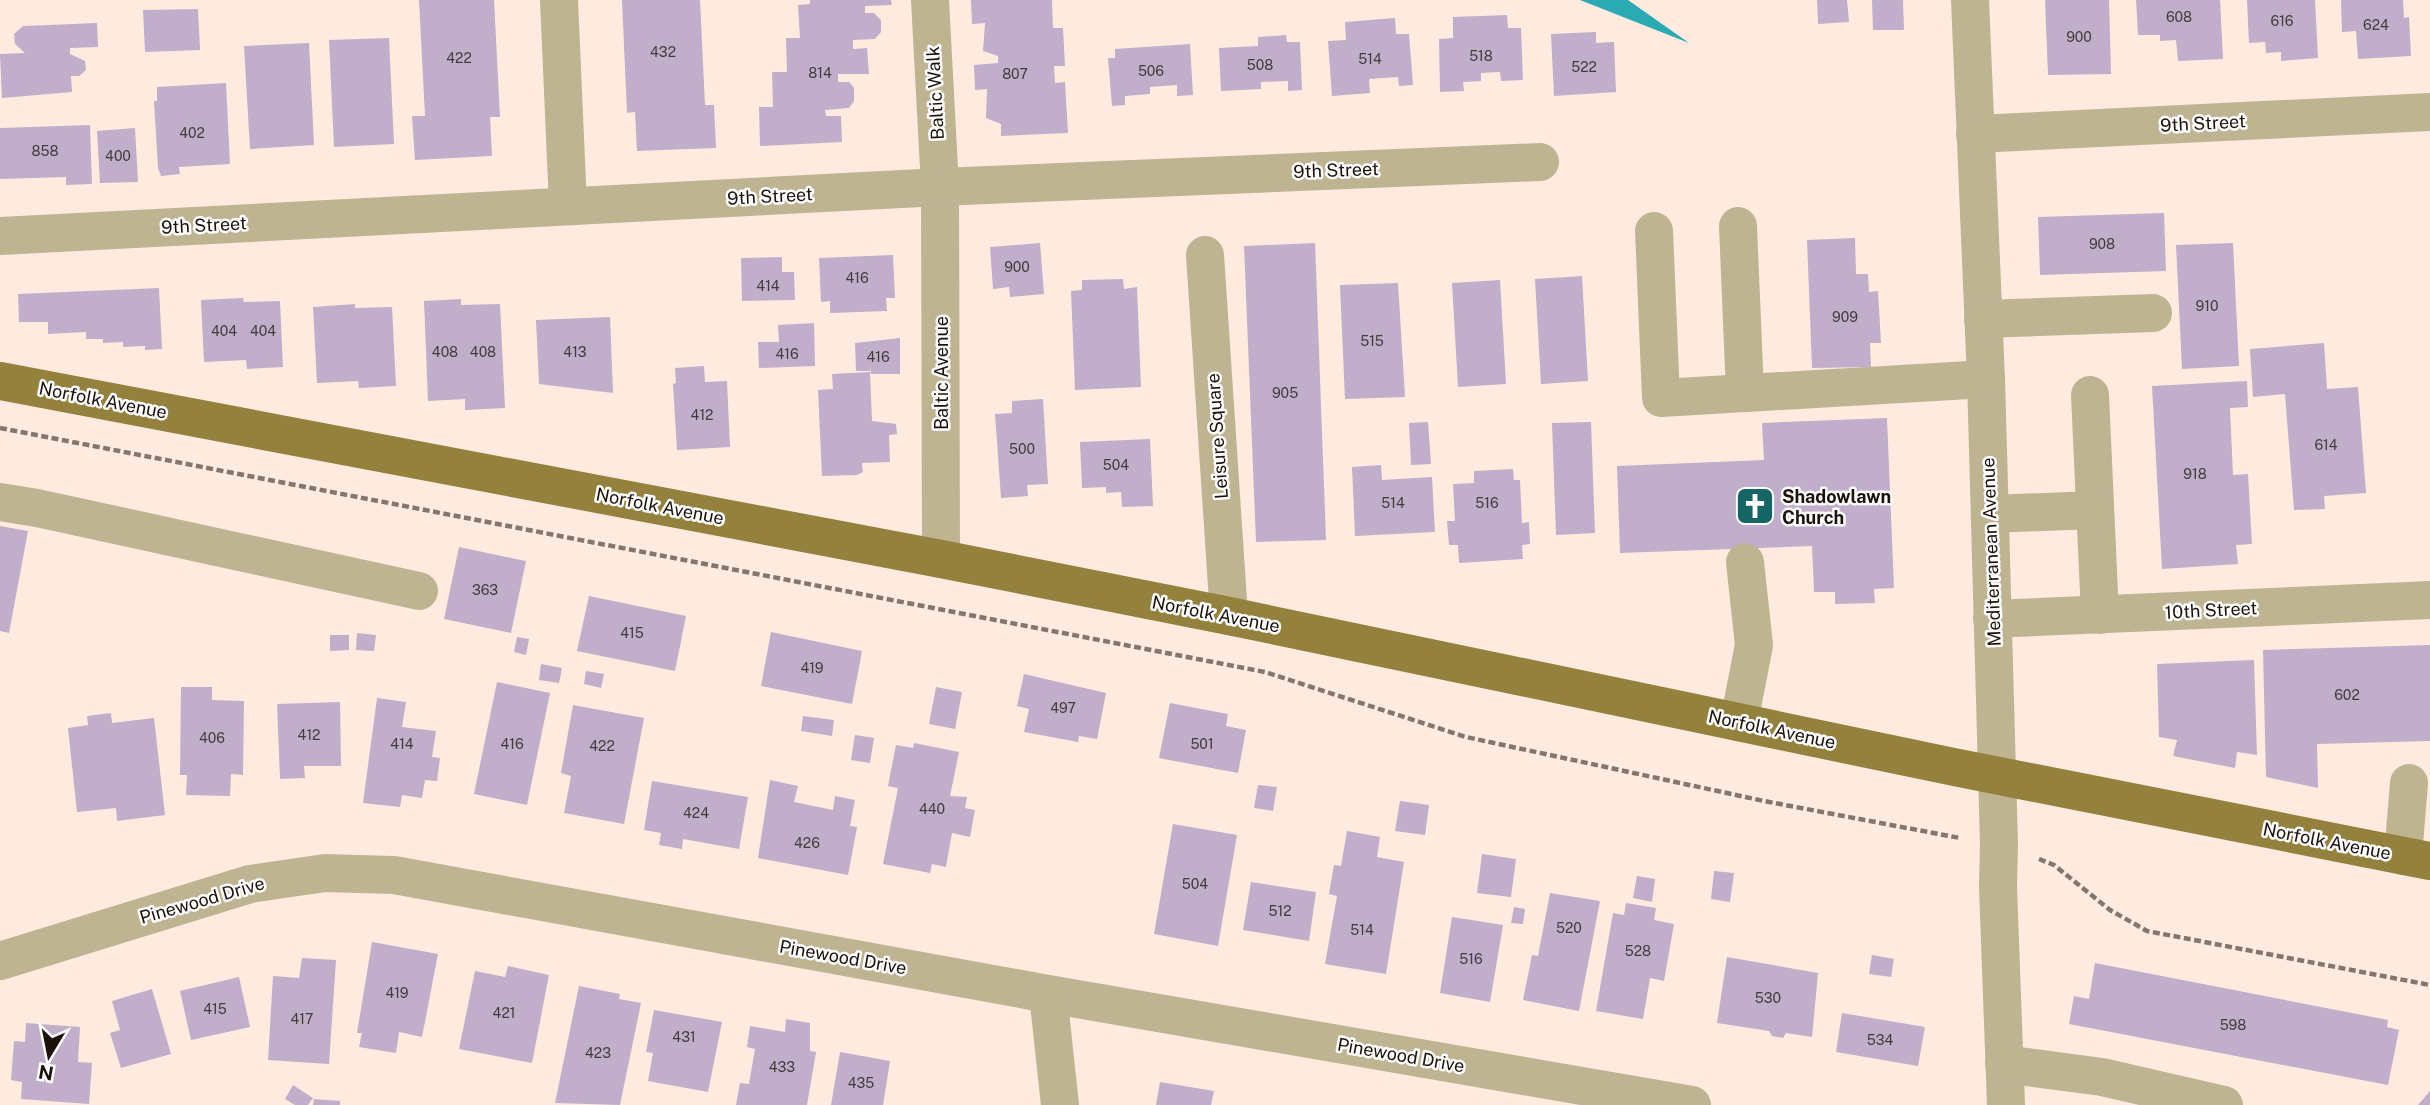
<svg xmlns="http://www.w3.org/2000/svg" width="2430" height="1105" viewBox="0 0 2430 1105" font-family="'Public Sans',sans-serif">
<rect width="100%" height="100%" fill="#ffeadf"/>
<path fill="#2aabb4" d="M1580,0H1628L1689,43Z"/>
<g fill="#c0aecb">
<path d="M419,0H494L500,117H490L492,156L415,160L412,116H425Z"/>
<path d="M622,0H700L705,105H714L716,148L637,151L635,112L627,113Z"/>
<path d="M810,0H891L892,5L865,6V13H874L881,20V32L875,39L853,40V49L867,48L869,74H838V82H849L854,88V101L849,108L825,110L826,116H841L842,142L760,146L759,107H773L772,72H787L786,38H800L798,5L810,4Z"/>
<path d="M971,0H1052L1053,28H1063L1065,66H1054L1055,83L1065,82L1068,133L1001,136V124L986,118L987,89L975,90L974,65L998,63V56L983,51L985,23L972,24Z"/>
<path d="M1817,0H1847L1849,22L1818,24Z"/>
<path d="M1872,0H1903L1904,30H1873Z"/>
<path d="M2045,0H2109L2111,74L2048,75Z"/>
<path d="M2136,0H2220L2223,59L2178,61L2176,40L2160,41V35H2138Z"/>
<path d="M2247,0H2315L2318,58L2281,61V52L2266,53L2265,42L2249,43Z"/>
<path d="M2341,0H2403L2404,18L2409,17L2411,56L2358,59L2356,31L2342,32Z"/>
<path d="M198,9L200,50L145,52L143,10Z"/>
<path d="M1507,15L1508,28H1521L1523,80L1501,81L1500,72L1481,73V81L1463,82L1464,91L1440,92L1439,39L1453,38V17Z"/>
<path d="M1395,18L1396,34H1409L1413,85L1399,86L1398,77L1369,79L1370,93L1332,96L1328,41L1346,40L1345,22Z"/>
<path d="M97,23L98,47L70,48V54L85,61L86,70L79,76H71L72,92L2,98L0,54L25,53L15,44L14,34L23,26Z"/>
<path d="M1596,32V43L1614,42L1616,92L1554,96L1551,34Z"/>
<path d="M1286,35L1287,42H1300L1302,90L1288,91V81L1261,82V89L1221,91L1219,48L1258,46V37Z"/>
<path d="M389,38L394,144L334,147L329,40Z"/>
<path d="M309,43L314,145L250,149L244,46Z"/>
<path d="M1190,44L1193,95L1177,96V85L1150,87V94L1125,96V105L1112,106L1108,58H1115V49Z"/>
<path d="M226,83L230,164L179,167L180,174L161,176L158,168L154,101H157V87Z"/>
<path d="M90,125L92,184L66,185V177L0,179V128Z"/>
<path d="M135,128L138,182L100,183L97,131Z"/>
<path d="M2164,213L2166,271L2040,275L2038,217Z"/>
<path d="M1855,238L1856,274H1868L1869,292L1878,291L1881,343H1870L1871,367L1812,368L1807,240Z"/>
<path d="M1040,243L1044,294L1010,297L1009,287L993,289L990,247Z"/>
<path d="M1315,243L1326,540L1256,542L1244,246Z"/>
<path d="M2233,243L2239,366L2182,369L2176,245Z"/>
<path d="M893,255L895,298H886L887,311L830,313V301L821,302L819,258Z"/>
<path d="M782,257V272H794L795,300L742,301L741,258Z"/>
<path d="M1582,276L1588,381L1541,384L1535,279Z"/>
<path d="M1123,279L1124,289L1137,287L1141,387L1075,390L1071,291L1082,290V280Z"/>
<path d="M1500,280L1506,384L1458,387L1452,283Z"/>
<path d="M1398,283L1405,397L1345,399L1340,285Z"/>
<path d="M159,288L162,349L145,350V346L123,347V342L103,343V339H86V332L48,334V322H19L18,294Z"/>
<path d="M243,298L244,302L280,301L283,367L247,369L246,360L204,362L201,300Z"/>
<path d="M461,299V305L500,304L505,408L465,410V399L428,401L424,301Z"/>
<path d="M355,304V308L392,307L396,386L359,388L358,381L317,383L313,307Z"/>
<path d="M610,317L613,393L539,384L536,320Z"/>
<path d="M814,323L815,366L759,368L758,342H779L778,325Z"/>
<path d="M900,338V374H871L870,366V371H856L855,343Z"/>
<path d="M2324,343L2327,389L2358,387L2366,493L2324,496L2325,509L2294,510L2285,394L2253,397L2250,349Z"/>
<path d="M704,366L705,382L727,381L730,447L677,450L673,384L676,383L675,368Z"/>
<path d="M870,372L872,421L896,424L897,434L889,435L890,462L862,463L863,472L857,475L822,476L818,390L833,389L832,374Z"/>
<path d="M2247,381L2248,407L2230,408L2233,475L2248,474L2252,544L2236,545L2238,564L2162,569L2152,386Z"/>
<path d="M1043,399L1048,484L1027,485L1028,496L1001,498L995,414L1012,413V401Z"/>
<path d="M1887,418L1894,588L1874,589L1875,603L1835,604V592H1814L1812,546L1620,553L1617,466L1764,460L1762,423Z"/>
<path d="M1428,422L1431,464L1411,465L1409,423Z"/>
<path d="M1591,422L1595,533L1556,535L1552,423Z"/>
<path d="M1150,439L1153,506L1122,507L1121,492L1106,493V487L1082,488L1080,442Z"/>
<path d="M1381,465L1382,480L1432,477L1435,532L1355,536L1352,467Z"/>
<path d="M1513,469L1514,480H1520L1522,523L1529,522L1530,544L1522,545L1523,559L1459,563L1458,545H1449L1447,521H1455L1453,484L1474,483V471Z"/>
<path d="M0,526L28,531L9,633L0,631Z"/>
<path d="M459,547L526,561L511,633L444,619Z"/>
<path d="M589,596L686,616L675,671L577,651Z"/>
<path d="M771,632L862,651L852,704L761,686Z"/>
<path d="M357,633L376,635L374,651L356,650Z"/>
<path d="M330,635H349V650L330,651Z"/>
<path d="M517,637L529,639L526,655L514,652Z"/>
<path d="M2430,645V741L2317,744L2318,788L2266,777L2263,650Z"/>
<path d="M2254,660L2257,755L2237,752L2235,768L2173,756L2177,740L2159,737L2157,664Z"/>
<path d="M541,664L562,668L559,683L539,680Z"/>
<path d="M586,671L604,674L601,688L584,684Z"/>
<path d="M1024,674L1106,693L1097,739L1079,736L1078,742L1024,732L1029,709L1017,706Z"/>
<path d="M497,682L550,693L527,805L474,794Z"/>
<path d="M181,687H212V700L244,701L243,775L231,774L230,796L186,795L187,775H180Z"/>
<path d="M936,687L962,692L955,729L929,724Z"/>
<path d="M377,698L406,702L402,727L436,731L432,757L440,758L437,781L425,780L422,798L402,795L400,807L363,803Z"/>
<path d="M340,702L341,766H304L305,778L280,779L277,704Z"/>
<path d="M1170,703L1228,714L1226,726L1246,730L1238,773L1159,758Z"/>
<path d="M573,705L644,718L624,824L564,813L571,776L561,773Z"/>
<path d="M111,713L112,723L154,718L165,815L117,821L116,808L77,812L68,728L88,725L87,716Z"/>
<path d="M803,716L834,720L832,736L801,731Z"/>
<path d="M855,735L874,738L870,763L851,760Z"/>
<path d="M914,743L959,752L950,796L967,797L965,808L975,810L970,837L952,833L946,867L932,864L930,873L883,864L898,788L888,786L896,745L913,748Z"/>
<path d="M770,780L798,786L794,802L833,810L835,796L855,800L850,826L857,827L848,875L758,858Z"/>
<path d="M652,781L748,797L739,849L683,839L682,849L659,845L661,833L644,830Z"/>
<path d="M1258,785L1277,787L1273,811L1254,808Z"/>
<path d="M1400,801L1429,805L1425,835L1395,831Z"/>
<path d="M1173,824L1237,835L1218,946L1154,934Z"/>
<path d="M1347,831L1380,837L1377,857L1404,862L1386,974L1325,964L1337,896L1329,894L1334,865L1341,866Z"/>
<path d="M1482,854L1516,859L1511,897L1477,893Z"/>
<path d="M1714,871L1734,873L1730,902L1711,899Z"/>
<path d="M1637,876L1655,879L1652,902L1633,898Z"/>
<path d="M1251,882L1316,892L1309,941L1243,930Z"/>
<path d="M1550,893L1600,901L1579,1011L1523,1000L1532,955L1538,956Z"/>
<path d="M1626,903L1656,908L1654,920L1674,924L1664,981L1650,978L1643,1019L1596,1011L1613,913L1624,915Z"/>
<path d="M1514,907L1525,909L1523,924L1511,923Z"/>
<path d="M1452,917L1503,925L1490,1002L1440,993Z"/>
<path d="M372,942L438,954L422,1037L399,1032L396,1053L359,1047L362,1033H357Z"/>
<path d="M1872,955L1894,959L1891,977L1869,974Z"/>
<path d="M1727,957L1818,973L1812,1037L1786,1033L1783,1038L1772,1036L1769,1031L1717,1023Z"/>
<path d="M302,958L336,960L329,1064L268,1060L273,976L299,978Z"/>
<path d="M2095,963L2388,1020L2387,1027L2399,1030L2388,1085L2069,1024L2074,996L2089,999Z"/>
<path d="M508,966L549,975L532,1063L459,1049L475,971L505,977Z"/>
<path d="M239,977L250,1027L191,1040L180,991Z"/>
<path d="M579,986L620,994L619,999L641,1003L620,1105L555,1103Z"/>
<path d="M152,989L171,1054L121,1068L110,1033L120,1030L112,1001Z"/>
<path d="M654,1010L722,1022L708,1092L648,1081L653,1053L646,1052Z"/>
<path d="M1842,1013L1925,1027L1918,1066L1836,1052Z"/>
<path d="M786,1019L810,1023V1051L816,1052L807,1105H736L740,1083L749,1084L755,1049L747,1047L750,1026L785,1032Z"/>
<path d="M26,1023L80,1027L78,1062L92,1063L89,1104L21,1099L22,1082L11,1080L14,1041L25,1042Z"/>
<path d="M840,1052L890,1061L883,1105H831Z"/>
<path d="M1160,1082L1214,1091L1211,1105H1156Z"/>
<path d="M293,1085L313,1098L308,1105H295L285,1099Z"/>
<path d="M2430,1091V1105H2418Z"/>
<path d="M314,1099L340,1101V1105H313Z"/>
</g>
<g fill="none" stroke-linecap="round" stroke-linejoin="round">
<g stroke="#85756c" stroke-width="4.5" stroke-dasharray="7 3.5" stroke-linecap="butt">
<path d="M0,428L1265,672L1466,737L1764,801L1960,838"/>
<path d="M2039,859L2054,865L2110,910L2147,931L2430,985"/>
</g>
<g stroke="#beb492" stroke-width="38">
<path d="M559,0L568,206"/>
<path d="M930,0L940,187L941,559"/>
<path d="M1970,0L1986,379L1999,844L1998,887L2006,1105"/>
<path d="M1975,134L2430,112"/>
<path d="M1738,226L1745,393"/>
<path d="M1654,231L1661,398L1986,379"/>
<path d="M0,236L940,187L1540,162"/>
<path d="M1205,255L1229,616"/>
<path d="M1983,319L2153,313"/>
<path d="M2090,395L2100,615"/>
<path d="M0,502L37,508L419,591"/>
<path d="M1990,514L2095,510"/>
<path d="M1992,619L2430,600"/>
<path d="M1739,722L1754,645L1745,562"/>
<path d="M2403,856L2409,783"/>
<path d="M0,961L250,884L325,873L394,875L1048,994L1692,1105"/>
<path d="M1048,994L1060,1105"/>
<path d="M2004,1064L2102,1077L2224,1105"/>
</g>
<path stroke="#94813d" stroke-width="38" d="M0,381L941,559L1229,616L1954,767L2430,861"/>
</g>
<defs>
<g id="church-square" transform="scale(2.0125)"><rect x="-9" y="-9" width="18" height="18" rx="4" fill="#176666" stroke="#fcfcfc"/><path d="M-1.2-6h2.4v3.5h3.3v2.4h-3.3V6h-2.4V-.1h-3.3v-2.4h3.3Z" fill="#fff"/></g>
</defs>
<g fill-rule="evenodd">
<use href="#church-square" x="1755" y="506"/>
</g>
<g text-anchor="middle" dominant-baseline="central" stroke-width="5" stroke-linejoin="round" paint-order="stroke">
<g font-size="14" fill="#46393b">
<text x="2179" y="17">608</text>
<text x="2282" y="21">616</text>
<text x="2376" y="25">624</text>
<text x="2079" y="37">900</text>
<text x="663" y="52">432</text>
<text x="1481" y="56">518</text>
<text x="459" y="58">422</text>
<text x="1370" y="59">514</text>
<text x="1260" y="65">508</text>
<text x="1584" y="67">522</text>
<text x="1151" y="71">506</text>
<text x="820" y="73">814</text>
<text x="1015" y="74">807</text>
<text x="192" y="133">402</text>
<text x="45" y="151">858</text>
<text x="118" y="156">400</text>
<text x="2102" y="244">908</text>
<text x="1017" y="267">900</text>
<text x="857" y="278">416</text>
<text x="768" y="286">414</text>
<text x="2207" y="306">910</text>
<text x="1845" y="317">909</text>
<text x="224" y="331">404</text>
<text x="263" y="331">404</text>
<text x="1372" y="341">515</text>
<text x="445" y="352">408</text>
<text x="483" y="352">408</text>
<text x="575" y="352">413</text>
<text x="787" y="354">416</text>
<text x="878" y="357">416</text>
<text x="1285" y="393">905</text>
<text x="702" y="415">412</text>
<text x="2326" y="445">614</text>
<text x="1022" y="449">500</text>
<text x="1116" y="465">504</text>
<text x="2195" y="474">918</text>
<text x="1393" y="503">514</text>
<text x="1487" y="503">516</text>
<text x="485" y="590">363</text>
<text x="632" y="633">415</text>
<text x="812" y="668">419</text>
<text x="2347" y="695">602</text>
<text x="1063" y="708">497</text>
<text x="309" y="735">412</text>
<text x="212" y="738">406</text>
<text x="402" y="744">414</text>
<text x="512" y="744">416</text>
<text x="1202" y="744">501</text>
<text x="602" y="746">422</text>
<text x="932" y="809">440</text>
<text x="696" y="813">424</text>
<text x="807" y="843">426</text>
<text x="1195" y="884">504</text>
<text x="1280" y="911">512</text>
<text x="1569" y="928">520</text>
<text x="1362" y="930">514</text>
<text x="1638" y="951">528</text>
<text x="1471" y="959">516</text>
<text x="397" y="993">419</text>
<text x="1768" y="998">530</text>
<text x="215" y="1009">415</text>
<text x="504" y="1013">421</text>
<text x="302" y="1019">417</text>
<text x="2233" y="1025">598</text>
<text x="684" y="1037">431</text>
<text x="1880" y="1040">534</text>
<text x="598" y="1053">423</text>
<text x="782" y="1067">433</text>
<text x="861" y="1083">435</text>
</g>
<g font-size="18" fill="#1d120b" stroke="#fcfcfc">
<text transform="translate(935 93) rotate(-93)">Baltic Walk</text>
<text transform="translate(2203 123) rotate(-3)">9th Street</text>
<text transform="translate(1336 170) rotate(-2)">9th Street</text>
<text transform="translate(770 196) rotate(-3)">9th Street</text>
<text transform="translate(204 225) rotate(-3)">9th Street</text>
<text transform="translate(941 373) rotate(-90)">Baltic Avenue</text>
<text transform="translate(103 400) rotate(11)">Norfolk Avenue</text>
<text transform="translate(1217 436) rotate(-94)">Leisure Square</text>
<text transform="translate(660 506) rotate(11)">Norfolk Avenue</text>
<text transform="translate(1991 552) rotate(-92)">Mediterranean Avenue</text>
<text transform="translate(2211 610) rotate(-3)">10th Street</text>
<text transform="translate(1216 614) rotate(11)">Norfolk Avenue</text>
<text transform="translate(1772 729) rotate(12)">Norfolk Avenue</text>
<text transform="translate(2327 841) rotate(11)">Norfolk Avenue</text>
<text transform="translate(202 900) rotate(-16)">Pinewood Drive</text>
<text transform="translate(843 957) rotate(10)">Pinewood Drive</text>
<text transform="translate(1401 1055) rotate(10)">Pinewood Drive</text>
</g>
<g font-size="18" font-weight="bold" fill="#1d120b" stroke="#fcfcfc" text-anchor="start">
<text x="1782" y="496">Shadowlawn<tspan x="1782" dy="21">Church</tspan></text>
</g>
</g>
<g transform="translate(49 1056) rotate(190)" stroke="#fcfcfc" stroke-width="5" paint-order="stroke">
<path d="M0-5L12 26L0 18L-12 26Z" fill="#1d120b"/>
<text y="-10" font-size="19" font-weight="bold" text-anchor="middle" fill="#1d120b">N</text>
</g>
</svg>
